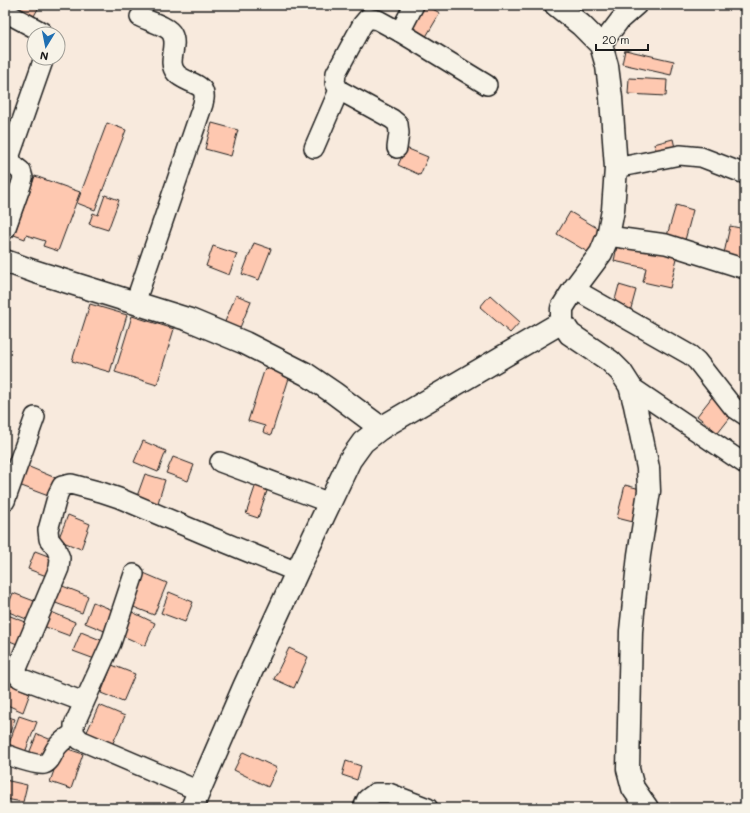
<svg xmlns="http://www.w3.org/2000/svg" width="750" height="813" viewBox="0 0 750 813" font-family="Mali,sans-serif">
<rect width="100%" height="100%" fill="#f8eadd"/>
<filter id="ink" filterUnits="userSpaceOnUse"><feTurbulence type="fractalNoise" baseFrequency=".025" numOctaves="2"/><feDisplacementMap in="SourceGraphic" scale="8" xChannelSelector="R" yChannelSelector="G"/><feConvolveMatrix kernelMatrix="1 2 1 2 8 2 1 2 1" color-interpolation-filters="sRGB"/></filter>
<g filter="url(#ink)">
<g fill="#fec8b0" stroke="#1c1c1c">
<path d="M14,5H40L34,16Z"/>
<path d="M425,5L440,13L424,40L410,32Z"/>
<path d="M625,50L674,61L671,75L622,64Z"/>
<path d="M629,78L667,80L666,96L628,94Z"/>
<path d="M107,123L126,130L95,210L77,203Z"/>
<path d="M212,123L238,130L231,156L205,149Z"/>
<path d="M5,124L18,129L5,143Z"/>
<path d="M673,139L676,152L657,157L654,144Z"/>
<path d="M406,148L428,157L420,175L398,165Z"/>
<path d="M35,176L80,192L58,251L43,246L45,241L26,235L25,239L14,235Z"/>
<path d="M105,195L119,200L108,230L89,224L93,213L98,215Z"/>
<path d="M676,205L693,210L684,244L666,239Z"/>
<path d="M570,212L604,232L591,254L557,234Z"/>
<path d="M730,226L745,229V263L723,258Z"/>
<path d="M618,241L678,254L670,288L643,282L646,268L614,261Z"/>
<path d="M254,243L271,249L259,280L242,274Z"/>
<path d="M213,246L237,254L229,275L206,266Z"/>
<path d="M619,285L636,290L630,312L613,307Z"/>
<path d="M236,295L251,301L239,330L224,324Z"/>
<path d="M490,295L520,322L510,333L480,307Z"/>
<path d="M90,304L127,315L110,372L72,361Z"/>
<path d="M132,316L174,329L157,385L115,372Z"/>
<path d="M265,368L290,375L271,435L263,432L265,426L248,421Z"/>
<path d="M745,384V402L738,398Z"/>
<path d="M712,397L733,414L718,433L697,416Z"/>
<path d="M143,441L166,451L158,472L134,462Z"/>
<path d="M173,457L194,465L188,481L166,473Z"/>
<path d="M27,466L58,479L51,497L19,485Z"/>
<path d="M145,474L165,480L157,506L136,499Z"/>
<path d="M257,481L269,485L258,518L246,514Z"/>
<path d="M625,485L644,490L637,523L617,518Z"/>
<path d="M68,515L90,524L81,549L58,540Z"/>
<path d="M35,551L56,559L49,577L28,569Z"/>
<path d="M139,571L167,583L154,615L126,604Z"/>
<path d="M60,585L88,596L82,613L53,602Z"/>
<path d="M169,592L193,602L185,622L161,613Z"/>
<path d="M13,593L42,604L34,622L6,611Z"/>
<path d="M93,602L115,611L107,632L85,623Z"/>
<path d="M49,611L75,622L70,636L43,626Z"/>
<path d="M132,612L155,623L145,646L121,635Z"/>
<path d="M5,614L31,624L22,646L5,639Z"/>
<path d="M81,632L108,643L100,661L73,651Z"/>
<path d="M289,648L308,657L294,688L274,679Z"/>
<path d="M112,665L135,674L123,702L101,693Z"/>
<path d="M9,684L30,693L23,712L5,704V694Z"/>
<path d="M99,705L125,716L112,745L86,734Z"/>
<path d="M5,716L15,719L5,745Z"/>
<path d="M19,716L37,722L24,755L7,749Z"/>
<path d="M37,734L54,741L46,762L28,756Z"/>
<path d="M62,747L83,754L71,789L50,782Z"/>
<path d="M243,752L277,768L268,787L234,770Z"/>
<path d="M346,761L361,766L357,780L342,775Z"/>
<path d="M5,780L27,785L23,802L5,799Z"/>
</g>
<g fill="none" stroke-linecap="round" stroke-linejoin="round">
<g stroke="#1c1c1c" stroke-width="22">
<g id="minor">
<path d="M5,12L42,32L43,34"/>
<path d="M400,32L414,5"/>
<path d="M601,45L620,20L637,5"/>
<path d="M314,148L339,90"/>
<path d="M397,148L399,133L398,124L392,119L339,90L335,83L336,73L362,25L368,18L378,20L400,32L487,85"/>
<path d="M616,168L680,155L701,157L745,174"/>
<path d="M5,230L21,185L23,178L21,171C14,166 11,163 10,155L44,58"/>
<path d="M608,236L666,244L745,269"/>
<path d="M574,289L690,355L697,361L733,407L745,415"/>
<path d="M135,303L203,104C203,102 205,98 204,95C204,83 183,82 176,73C166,61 179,47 172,34C168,26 148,21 140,17"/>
<path d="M630,386L745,464"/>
<path d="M220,462L330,503"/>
<path d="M5,501L35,417"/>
<path d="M134,574L111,643L74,725V733L80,740L199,791"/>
<path d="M84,702L20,678L16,673L18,666L59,568L60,558L56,548L49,539L48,530L58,494L62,486L71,484L101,492L119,498L204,534L297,572"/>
<path d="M5,754C13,757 37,766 44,764C51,762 53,752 57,747C61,741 68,737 74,733"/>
<path d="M363,808L367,799L375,793H389L428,808"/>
</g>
</g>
<g stroke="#1c1c1c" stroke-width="25">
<g id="tertiary">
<path d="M556,5L581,25L601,45L607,66L611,98L616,168L613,210L608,236L601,253L574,289L562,308V322L570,334L610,361L621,372L630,386L635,405L648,468L649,491L639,555L631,631L628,769L633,788L647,808"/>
<path d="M5,261L33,271L190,320L245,343L306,374L334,393L381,428"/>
<path d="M192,808L199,791L244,687L297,572L350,460L363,442L381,428L562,322"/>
</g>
</g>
<use href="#minor" stroke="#f7f3e8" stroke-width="19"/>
<use href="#tertiary" stroke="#f7f3e8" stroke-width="22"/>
</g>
</g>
<rect width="750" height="813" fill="none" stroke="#f7f3e8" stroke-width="20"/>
<rect x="10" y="10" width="730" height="793" fill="none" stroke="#1c1c1c" stroke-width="1.5" filter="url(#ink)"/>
<g transform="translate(46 46) rotate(190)"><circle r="19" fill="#f7f3e8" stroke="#9f9d96"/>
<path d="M0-3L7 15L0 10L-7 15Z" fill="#1f6fb2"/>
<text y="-6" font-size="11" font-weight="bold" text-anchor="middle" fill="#1c1c1c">N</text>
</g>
<path d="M596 44v6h52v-6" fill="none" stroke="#1c1c1c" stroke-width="2"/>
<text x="602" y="44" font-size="12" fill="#1c1c1c" stroke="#f7f3e8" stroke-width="3" paint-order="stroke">20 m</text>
</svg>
